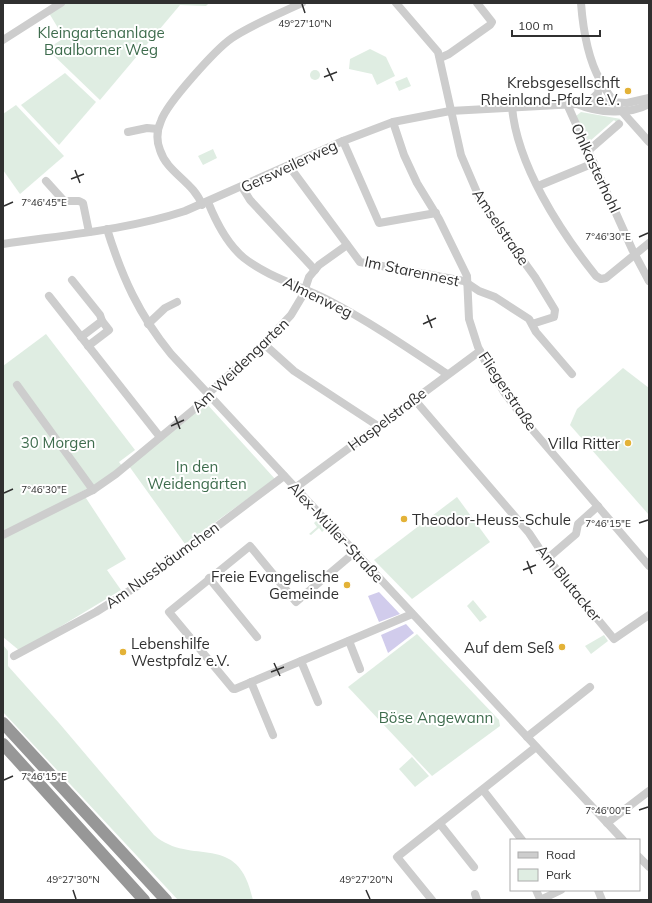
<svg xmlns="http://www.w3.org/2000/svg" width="652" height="903" viewBox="0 0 652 903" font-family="Mulish,sans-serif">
<rect width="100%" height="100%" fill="#fff"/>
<g fill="#dfede2">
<path d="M64,3H209L206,6L180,5L100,100L47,49L64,38L49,13Z"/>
<path d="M370,49L386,57L395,76L377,85L372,74L349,69L350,59Z"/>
<circle cx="315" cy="75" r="5"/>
<path d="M65,73L96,102L59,145L21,105Z"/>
<path d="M407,77L411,86L399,91L395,82Z"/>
<path d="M16,105L64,156L20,194L3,170V114Z"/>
<path d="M581,112L621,119L616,122L614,120L590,141L588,140L576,116Z"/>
<path d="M213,149L217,158L203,165L198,156Z"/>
<path d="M46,334L135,450L119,462L122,466L96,484L3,533V366Z"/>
<path d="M623,368L649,388V515L570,425L577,409Z"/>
<path d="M206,403L275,479L185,544L129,466Z"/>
<path d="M84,495L126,559L107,570L121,590L20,651L3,637V537Z"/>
<path d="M457,497L490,542L412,599L374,560Z"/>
<path d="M317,520L325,529L322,532L319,528L311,535L309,534L317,527L314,523Z"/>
<path d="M473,600L487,617L480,622L467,606Z"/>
<path d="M417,634L499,720L500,726L432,776L348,687Z"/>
<path d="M604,635L608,641L591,654L585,646Z"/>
<path d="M3,645L8,651V666L59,723L154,835C192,868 238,829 253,900H178L3,712Z"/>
<path d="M412,757L429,776L415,787L399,769Z"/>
</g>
<g fill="#d1ccec">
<path d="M379,592L400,614L379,622L368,596Z"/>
<path d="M406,624L414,633L388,653L381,635Z"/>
</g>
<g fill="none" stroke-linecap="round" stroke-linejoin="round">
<g stroke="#cdcdcd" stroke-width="8">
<path d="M396,3L438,52L461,155L482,204L535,277L555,310L554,317L532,324"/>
<path d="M581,3C583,29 587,57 600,80C612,103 633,123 649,142"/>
<path d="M3,40L61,3"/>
<path d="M440,58L449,54L490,25L492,22L477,3"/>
<path d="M590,101L598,93L600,81"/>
<path d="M567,104L632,249L649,281"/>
<path d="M577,104C598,113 629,115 649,104"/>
<path d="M512,107C517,165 560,231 596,276L601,279L606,278L649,243"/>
<path d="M393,122L404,155L417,183L439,219L467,276L469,319L478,347L485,361L504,392L530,427L649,566"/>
<path d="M128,132L147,128L158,129"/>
<path d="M343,141L379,223L436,213"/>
<path d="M588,151L619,124"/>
<path d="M289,166L360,262L464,281L479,291L495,297L529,319L536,332L572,374"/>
<path d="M46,181L64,201H79L83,203L89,232"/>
<path d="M538,186L594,163"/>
<path d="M242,187L250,200L315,270"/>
<path d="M208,202C216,222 227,244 244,258C268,277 301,286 328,300C370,322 408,348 447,374"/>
<path d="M202,205C194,182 167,173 160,150C156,140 157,130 161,121C167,103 216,49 232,38C253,24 279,14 302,3"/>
<path d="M107,229C122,277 139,315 171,354L623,840"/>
<path d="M3,244C64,235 127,230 185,211L343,141L393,122L450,111L577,104L590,101L627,103L649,98"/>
<path d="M72,280L100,315L102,321L81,337"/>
<path d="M49,296L160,437"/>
<path d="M148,324L165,308L177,302"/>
<path d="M264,344L294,371L378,426"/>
<path d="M88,346L109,330L102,321"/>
<path d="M17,385L93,490"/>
<path d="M414,399L529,533L539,548L614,639L649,615"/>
<path d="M295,488L480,351"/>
<path d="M3,535L93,490L116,474L204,401L211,391L264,344L291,315L303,295L309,277L319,265L347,245"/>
<path d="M355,552L296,602L250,546L169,612L233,689H235L412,614"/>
<path d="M547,559L576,534L578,524L598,506"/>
<path d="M209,578L257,637"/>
<path d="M349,641L360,669"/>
<path d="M14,656L96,612L142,583L284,476"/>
<path d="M301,661L318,702"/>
<path d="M251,682L273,735"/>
<path d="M527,737L590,687"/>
<path d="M483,790L522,840"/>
<path d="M607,823L649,791"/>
<path d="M440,824L474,867"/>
<path d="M639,857L649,867"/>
<path d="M536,890L540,899"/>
<path d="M598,890L602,900"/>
<path d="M475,894L477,900"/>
<path d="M432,900L397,857L536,747"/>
<path d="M540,900L561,890"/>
</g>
<g stroke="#979797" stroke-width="12">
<path d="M3,723L166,900"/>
<path d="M3,744L144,900"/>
</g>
</g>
<path fill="none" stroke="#303030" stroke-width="1.5" d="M302,4L305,13M327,68L333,81M324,77L337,72M75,170L80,183M71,179L84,174M4,206L13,202M639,237L648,233M427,315L432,328M423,324L436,318M175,416L180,429M171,426L184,420M4,493L13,489M639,523L648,520M527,561L532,574M523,570L536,565M274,663L280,676M271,672L284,667M4,780L13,776M639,810L648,807M73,890L76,899M366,890L370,899"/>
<g fill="#e3b237" stroke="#fff" stroke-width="1.5">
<circle cx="628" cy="91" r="4"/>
<circle cx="628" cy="443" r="4"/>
<circle cx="404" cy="519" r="4"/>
<circle cx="347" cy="585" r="4"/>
<circle cx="562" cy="647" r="4"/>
<circle cx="123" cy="652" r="4"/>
</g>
<g text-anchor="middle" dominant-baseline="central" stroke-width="4" stroke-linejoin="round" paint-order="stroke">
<g font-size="15" fill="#3e6c4d" stroke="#fff">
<text x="101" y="32">Kleingartenanlage<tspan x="101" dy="17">Baalborner Weg</tspan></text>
<text x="58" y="442">30 Morgen</text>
<text x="197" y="466">In den<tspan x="197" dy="17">Weidengärten</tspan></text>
<text x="436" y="717">Böse Angewann</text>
</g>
<g font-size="15" fill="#303030" stroke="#fff" text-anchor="end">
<text x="620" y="82">Krebsgesellschft<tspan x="620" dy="17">Rheinland-Pfalz e.V.</tspan></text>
<text x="620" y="443">Villa Ritter</text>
<text x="412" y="519" text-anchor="start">Theodor-Heuss-Schule</text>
<text x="339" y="576">Freie Evangelische<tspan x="339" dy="17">Gemeinde</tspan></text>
<text x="131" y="643" text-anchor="start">Lebenshilfe<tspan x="131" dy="17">Westpfalz e.V.</tspan></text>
<text x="554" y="647">Auf dem Seß</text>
</g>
<g font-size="15" fill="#303030" stroke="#fff">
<text transform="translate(289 166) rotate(-25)">Gersweilerweg</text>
<text transform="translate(596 168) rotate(65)">Ohlkasterhohl</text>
<text transform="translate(501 227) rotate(56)">Amselstraße</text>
<text transform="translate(412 271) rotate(12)">Im Starennest</text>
<text transform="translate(318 297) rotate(26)">Almenweg</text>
<text transform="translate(240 365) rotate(-44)">Am Weidengarten</text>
<text transform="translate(508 391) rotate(56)">Fliegerstraße</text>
<text transform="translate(387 419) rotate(-37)">Haspelstraße</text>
<text transform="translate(336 532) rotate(47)">Alex-Müller-Straße</text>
<text transform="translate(162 565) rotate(-36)">Am Nussbäumchen</text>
<text transform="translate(569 583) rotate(51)">Am Blutacker</text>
</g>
</g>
<g font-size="10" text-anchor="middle" fill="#303030" stroke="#fff" stroke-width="4" stroke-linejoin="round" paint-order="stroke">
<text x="305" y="27">49°27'10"N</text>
<text x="44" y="206">7°46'45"E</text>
<text x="608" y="240">7°46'30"E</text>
<text x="44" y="493">7°46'30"E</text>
<text x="608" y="527">7°46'15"E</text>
<text x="44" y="780">7°46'15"E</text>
<text x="608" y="814">7°46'00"E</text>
<text x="73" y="883">49°27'30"N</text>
<text x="366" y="883">49°27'20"N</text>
</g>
<rect width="652" height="903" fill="none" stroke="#303030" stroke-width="8"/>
<rect x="510" y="839" width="130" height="52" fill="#ffffff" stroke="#acacac"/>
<rect x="518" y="852" width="20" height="6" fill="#cdcdcd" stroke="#acacac"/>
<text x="546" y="859" font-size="12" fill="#303030">Road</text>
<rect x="518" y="869" width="20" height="12" fill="#dfede2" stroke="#acacac"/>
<text x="546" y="879" font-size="12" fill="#303030">Park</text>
<path d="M512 30v6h88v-6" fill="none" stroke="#303030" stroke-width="2"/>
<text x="518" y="30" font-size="12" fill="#303030" stroke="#ffffff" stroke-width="3" paint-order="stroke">100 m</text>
</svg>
